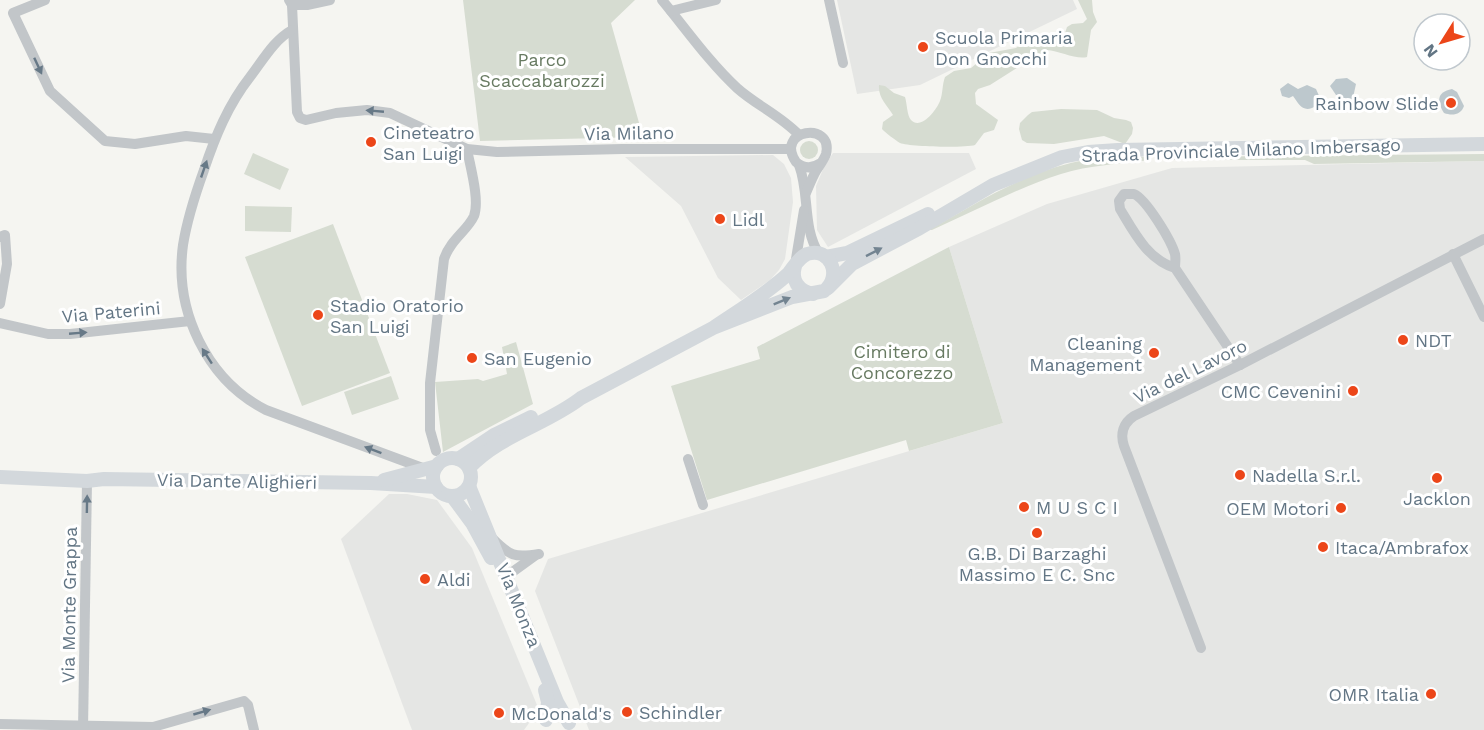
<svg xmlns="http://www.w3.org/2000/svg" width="1484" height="730" viewBox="0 0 1484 730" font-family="'Work Sans',sans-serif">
<rect width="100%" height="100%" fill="#f5f5f1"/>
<g fill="#e5e6e4">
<path d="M837,0H1073L1077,9L920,85L857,94Z"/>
<path d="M833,153H969L976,169L828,247L817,230L816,186L824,167Z"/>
<path d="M773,155L784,164L791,178L793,202L785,259L779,270L770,280L741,300L718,278L681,206L625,157Z"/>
<path d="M1484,161V730H589L535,591L548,559L1003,423L949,247L1047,204L1172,168Z"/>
<path d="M389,494H407L437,500L472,548L537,705V712L524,730H412L341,539Z"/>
</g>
<g fill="#d6dcd1">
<path d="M463,0H635L611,23L643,137L480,141Z"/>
<path d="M1078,0H1092L1093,12L1097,22L1091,30L1087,57C1077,60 1059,51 1047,50L1034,62L1023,64L990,85L978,89L975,93L976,104L998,120L994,130L984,133L975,145C965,148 910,147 900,143C895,140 886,133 882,129L883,122L893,115C887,105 878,98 879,85L885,86L894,93L905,97C907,103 907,116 911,120C921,131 937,109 940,101C943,93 942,85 945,77L954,71L971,68L989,53L1016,48L1030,36H1036L1045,42L1055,36L1061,37L1065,33L1067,27L1072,24L1083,23L1087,19Z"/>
<path d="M1061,109L1097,110L1114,118L1126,120L1131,122L1133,128L1132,134L1125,144L1104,136L1054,144L1027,143L1022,140L1019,129L1020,123L1028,115L1032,112Z"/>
<circle cx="809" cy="150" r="9"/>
<path d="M253,153L289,169L280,190L244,174Z"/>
<path d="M1484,154V161L1314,164L1305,160H1171L1178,157Z"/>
<path d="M1149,157V160C1120,164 1089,165 1061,174C1017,188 975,211 932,230H929C977,203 1025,172 1080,161C1102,156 1127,157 1149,157Z"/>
<path d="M245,206L292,207L291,232L245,231Z"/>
<path d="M333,224L390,373L302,406L245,257Z"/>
<path d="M949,247L1003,423L909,451L906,440L707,500L671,386L760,359L757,347Z"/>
<path d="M516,342L533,404L443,452L435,382L478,379L483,381L507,374L502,347Z"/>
<path d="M391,376L399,399L352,415L344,392Z"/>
</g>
<g fill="#bdc8cd">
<path d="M1347,78L1356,84L1352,102L1336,95L1330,86L1336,79Z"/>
<path d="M1288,83L1298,89L1307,85L1316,89L1320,98L1316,106C1303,114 1299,104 1293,96L1289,98L1282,96L1280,89Z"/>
<path d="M1452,89L1457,92L1464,106C1461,115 1452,116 1444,113C1437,102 1436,92 1452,89Z"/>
</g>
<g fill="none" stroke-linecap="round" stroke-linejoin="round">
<g stroke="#c2c6c9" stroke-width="10">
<path d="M45,0L13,13L50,91L105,141L135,144L186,136L214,139"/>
<path d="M289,0L292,5L297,112L300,118L306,120L336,113L367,110L390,113L467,149L497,152L622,149H791"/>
<path d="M662,0C686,29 709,62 737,88C756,105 781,116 799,135"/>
<path d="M829,0L843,63"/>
<path d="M292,5H307L330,0"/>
<path d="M671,11L716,0"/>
<path d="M292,30C274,40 263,60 250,77C228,105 215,137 204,170C195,195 187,220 183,245C174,311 207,380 266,410L428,470"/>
<path d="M799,165C810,194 802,227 819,254"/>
<path d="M806,193C809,186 812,178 816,171C819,166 824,160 826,154C834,121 774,129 796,162C804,169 812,169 821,163"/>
<path d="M0,237L5,235L7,264L0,304"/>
<path d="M1453,254L1484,317"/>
<path d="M795,265L804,210"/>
<path d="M1175,268C1175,263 1176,259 1175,254C1171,240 1146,199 1134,194H1124L1119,201L1120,209C1134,232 1147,259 1175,268L1240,365"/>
<path d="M0,323L48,334H70L190,321"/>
<path d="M436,451L430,430V383L444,259C451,239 467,231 474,216C480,200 470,166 467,149"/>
<path d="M688,459L703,505"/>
<path d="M492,538C510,556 514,558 539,554"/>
<path d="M507,576L536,555"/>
<path d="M1201,648L1124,446C1120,434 1123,423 1134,416L1240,365L1484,239"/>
<path d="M0,724L153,727L244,701L248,705L254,730"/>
<path d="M83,730L87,481"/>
</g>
<g stroke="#d3d8dc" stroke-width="14">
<path d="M826,257L847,253L928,214"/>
<path d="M795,266C791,280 798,291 813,294"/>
<path d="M828,288L852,264L920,228L993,185L1062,157L1088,152L1118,150L1484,144"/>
<circle cx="452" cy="477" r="19"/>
<path d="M458,459L494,435L531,417"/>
<path d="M469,468C500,435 546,425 581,398L713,328L792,297L824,291C843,276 830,246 807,254C798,258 794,267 788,274C765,295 738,311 713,328"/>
<path d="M0,477L87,481L104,479L371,483L436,487"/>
<path d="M384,480L437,466"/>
<path d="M469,486L557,702L569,723"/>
<path d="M452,496L472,523L491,558"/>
<path d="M545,690L548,702L546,720"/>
</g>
</g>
<defs><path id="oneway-solid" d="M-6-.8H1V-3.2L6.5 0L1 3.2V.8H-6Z" transform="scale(1.5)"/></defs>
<g fill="#677987">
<use href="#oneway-solid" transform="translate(38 66) rotate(65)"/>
<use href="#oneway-solid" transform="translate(375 111) rotate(-175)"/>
<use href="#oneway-solid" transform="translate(204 169) rotate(-71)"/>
<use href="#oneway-solid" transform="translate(78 333) rotate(-5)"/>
<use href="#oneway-solid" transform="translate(207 356) rotate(-123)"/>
<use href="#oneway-solid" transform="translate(373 450) rotate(-159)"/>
<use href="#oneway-solid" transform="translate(87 504) rotate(-89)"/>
<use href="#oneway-solid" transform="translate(202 712) rotate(-16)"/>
</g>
<g fill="#738491">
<use href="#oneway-solid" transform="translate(874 252) rotate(-27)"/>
<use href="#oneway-solid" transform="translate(782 301) rotate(-22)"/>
</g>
<g fill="#ec4619" stroke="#fff" stroke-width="2">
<circle cx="923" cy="47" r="6"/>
<circle cx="1451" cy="103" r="6"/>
<circle cx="371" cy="142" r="6"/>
<circle cx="720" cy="219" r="6"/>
<circle cx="318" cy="315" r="6"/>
<circle cx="1403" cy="340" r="6"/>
<circle cx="1154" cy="353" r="6"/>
<circle cx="472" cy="358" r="6"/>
<circle cx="1353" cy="391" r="6"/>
<circle cx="1240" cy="475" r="6"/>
<circle cx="1437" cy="478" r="6"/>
<circle cx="1024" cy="507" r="6"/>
<circle cx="1341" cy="508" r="6"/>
<circle cx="1037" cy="533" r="6"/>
<circle cx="1323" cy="547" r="6"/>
<circle cx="425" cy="579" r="6"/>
<circle cx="1431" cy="694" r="6"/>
<circle cx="627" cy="712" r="6"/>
<circle cx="499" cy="713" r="6"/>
</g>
<g text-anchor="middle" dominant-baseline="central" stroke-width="6" stroke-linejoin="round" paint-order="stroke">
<g font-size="18" fill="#627584" stroke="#fff" text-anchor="start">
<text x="935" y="37">Scuola Primaria<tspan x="935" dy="21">Don Gnocchi</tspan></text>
<text x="1439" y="103" text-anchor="end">Rainbow Slide</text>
<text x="383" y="132">Cineteatro<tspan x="383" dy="21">San Luigi</tspan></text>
<text x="732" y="219">Lidl</text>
<text x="330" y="305">Stadio Oratorio<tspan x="330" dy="21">San Luigi</tspan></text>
<text x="1415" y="340">NDT</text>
<text x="1142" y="343" text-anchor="end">Cleaning<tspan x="1142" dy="21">Management</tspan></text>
<text x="484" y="358">San Eugenio</text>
<text x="1341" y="391" text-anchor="end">CMC Cevenini</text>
<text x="1252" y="475">Nadella S.r.l.</text>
<text x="1437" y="498" text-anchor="middle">Jacklon</text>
<text x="1036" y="507">M U S C I</text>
<text x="1329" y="508" text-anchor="end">OEM Motori</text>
<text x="1335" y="547">Itaca/Ambrafox</text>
<text x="1037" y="553" text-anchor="middle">G.B. Di Barzaghi<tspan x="1037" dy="21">Massimo E C. Snc</tspan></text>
<text x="437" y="579">Aldi</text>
<text x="1419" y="694" text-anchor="end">OMR Italia</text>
<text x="639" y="712">Schindler</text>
<text x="511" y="713">McDonald's</text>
</g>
<g font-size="18" fill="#677a61" stroke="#fff">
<text x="542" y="59">Parco<tspan x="542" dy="21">Scaccabarozzi</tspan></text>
<text x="902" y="351">Cimitero di<tspan x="902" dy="21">Concorezzo</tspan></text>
</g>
<g font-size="18" fill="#627584" stroke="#fff">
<text transform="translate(629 133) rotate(-1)">Via Milano</text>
<text transform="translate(1241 150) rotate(-2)">Strada Provinciale Milano Imbersago</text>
<text transform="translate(111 312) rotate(-5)">Via Paterini</text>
<text transform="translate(1190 371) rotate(-26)">Via del Lavoro</text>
<text transform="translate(237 481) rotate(1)">Via Dante Alighieri</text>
<text transform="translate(69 605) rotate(-89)">Via Monte Grappa</text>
<text transform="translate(519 605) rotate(68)">Via Monza</text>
</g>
</g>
<g transform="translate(1442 42) rotate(233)"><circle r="28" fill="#ffffff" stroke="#c0c8ce" stroke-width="1.5"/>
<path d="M0-4.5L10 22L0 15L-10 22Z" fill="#ec4619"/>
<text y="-9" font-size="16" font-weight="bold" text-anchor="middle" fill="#627584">N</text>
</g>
</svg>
